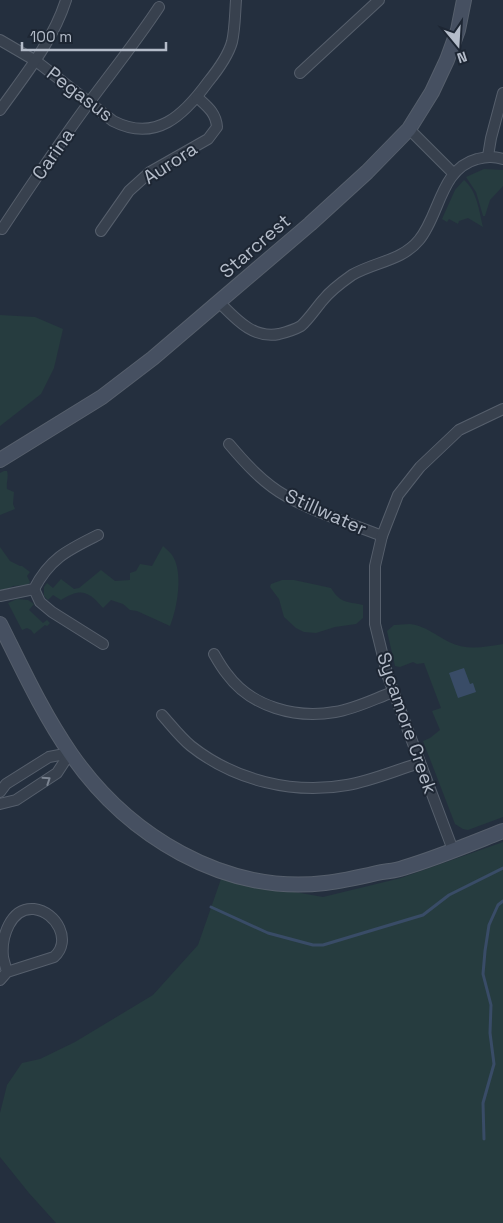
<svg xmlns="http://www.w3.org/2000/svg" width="503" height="1223" viewBox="0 0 503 1223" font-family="'Space Grotesk',sans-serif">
<rect width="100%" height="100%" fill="#242f3e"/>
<g fill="#263c3f">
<path d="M484,169L503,170V186L490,200L485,216H483L476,192L466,177Z"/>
<path d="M464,180C477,191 479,210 483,227L468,218L459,221L458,224L449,219L447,222L442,219L455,190Z"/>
<path d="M0,315L35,317L63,329L54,368L41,394L0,426Z"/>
<path d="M4,471H7C9,477 6,482 7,489L14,492L13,504L15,509L0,515V473Z"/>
<path d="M163,546C166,549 170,552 172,555C184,572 177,609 170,626L137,611L130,610L123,604L111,600L103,608C88,590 80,588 61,600L53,595L48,600L44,596V587L47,583L53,588L61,579L74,589L79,588L101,570L115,581L130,580V573L136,571L140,564L152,566Z"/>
<path d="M0,547L10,561L20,566H22L30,572L27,576L30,582L27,585L13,586L2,592L0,589Z"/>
<path d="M282,580H294L331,588C341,604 346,601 363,605V618L356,624L335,627L316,633L304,632L296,628L284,617L279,599L270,587L271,584Z"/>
<path d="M17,599L28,600L34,604L29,610L43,623L47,620L50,623L47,626L45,625L34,634L31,630L27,628L22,630L8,603Z"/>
<path d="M410,624C426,626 435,635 449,642C466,651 485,647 503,644V817L468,830L463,829L455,824L423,741L430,738L440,730L432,711L441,708L424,663L417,664L413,662L400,667L395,666L387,631L394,625Z"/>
<path d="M503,842V1223H56L29,1193L0,1157V1113L7,1085L22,1063L40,1059L75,1042L153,995L198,945L221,879L323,897L401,878Z"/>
</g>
<path fill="#394c67" d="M464,668L470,684L473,683L476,692L458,698L449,673Z"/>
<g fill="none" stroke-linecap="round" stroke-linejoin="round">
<g stroke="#394c67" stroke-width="3">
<path d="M211,907L268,933L313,945H323L423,915L449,895L503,868"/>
<path d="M484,1139L483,1103L494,1064L490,1033L491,1005L483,974L485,951L489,925L498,905L503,901"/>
</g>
<g stroke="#565f6c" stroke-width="12">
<g id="street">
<path d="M0,40L36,61L113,121C156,143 184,115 208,82C217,71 228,56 232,42C235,29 235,13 236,0"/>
<path d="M300,73L379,0"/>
<path d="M0,110C25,75 53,41 66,0"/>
<path d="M409,129L453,173"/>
<path d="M488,156L491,138L503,93"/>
<path d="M2,229C31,185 60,142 91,100C114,69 138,39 159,7"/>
<path d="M101,231L129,191L150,172L208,139L217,127C216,113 208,107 197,97"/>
<path d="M219,302C236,319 253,339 279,334C287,332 294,330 301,326C309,319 316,308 323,300C331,290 342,282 352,275C374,262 402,261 419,240C440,215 440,169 477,159C486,157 493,156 503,159"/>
<path d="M229,444C245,463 263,483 286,496C316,513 349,523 382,536"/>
<path d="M34,589L40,602L52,612L103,644"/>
<path d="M0,596L34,589C50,558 68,550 98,535"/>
<path d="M214,654C218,661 222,668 227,674C251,707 296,719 335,712C355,709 374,699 393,692"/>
<path d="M162,715C171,725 180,737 191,746C234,780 293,795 347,785C371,781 396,770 420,763"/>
<path d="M0,792L6,784L49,757L70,753"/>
<path d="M0,804L16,800L57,773L70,753"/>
<path d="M453,850L388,677L375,624V566L382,536L398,495L420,467L459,430L503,409"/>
<path d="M0,980L7,972L54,957C72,941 57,912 34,909C10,907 1,938 3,957C4,962 6,968 7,972"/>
</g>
</g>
<g stroke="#565f6c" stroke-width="16">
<g id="secondary">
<path d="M0,460L102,397L153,358L310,224L367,172L409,129L432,92L447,60L458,30L464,0"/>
<path d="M0,624C22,668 43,714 71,754C127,835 224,895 325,883C343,881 360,877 377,873C386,871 395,871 403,868C437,858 470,844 503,831"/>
</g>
</g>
<use href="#street" stroke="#38414e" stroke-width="10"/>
<use href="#secondary" stroke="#465061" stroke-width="14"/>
</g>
<defs><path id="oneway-chevron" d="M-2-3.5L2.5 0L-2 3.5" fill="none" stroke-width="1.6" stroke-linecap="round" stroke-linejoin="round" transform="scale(1.25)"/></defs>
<use stroke="#7c8592" href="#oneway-chevron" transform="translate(47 780) rotate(-34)"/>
<g text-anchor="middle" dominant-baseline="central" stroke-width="4" stroke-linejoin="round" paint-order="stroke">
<g font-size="19" fill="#b4bcc9" stroke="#1d2633">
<text transform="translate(80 94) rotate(37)">Pegasus</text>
<text transform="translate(53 154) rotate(-55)">Carina</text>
<text transform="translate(170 163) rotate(-33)">Aurora</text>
<text transform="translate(255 246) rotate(-41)">Starcrest</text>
<text transform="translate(326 512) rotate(24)">Stillwater</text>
<text transform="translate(407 723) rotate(71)">Sycamore Creek</text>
</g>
</g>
<g transform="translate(458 45) rotate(162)" stroke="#1d2633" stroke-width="4" paint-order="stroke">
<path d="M0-4L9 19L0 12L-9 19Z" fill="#b4bcc9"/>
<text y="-8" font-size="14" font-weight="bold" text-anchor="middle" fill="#b4bcc9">N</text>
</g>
<path d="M22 42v8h144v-8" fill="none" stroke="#b4bcc9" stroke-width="2.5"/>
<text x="30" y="42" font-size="15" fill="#b4bcc9" stroke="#1d2633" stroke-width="4" paint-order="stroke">100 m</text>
</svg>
